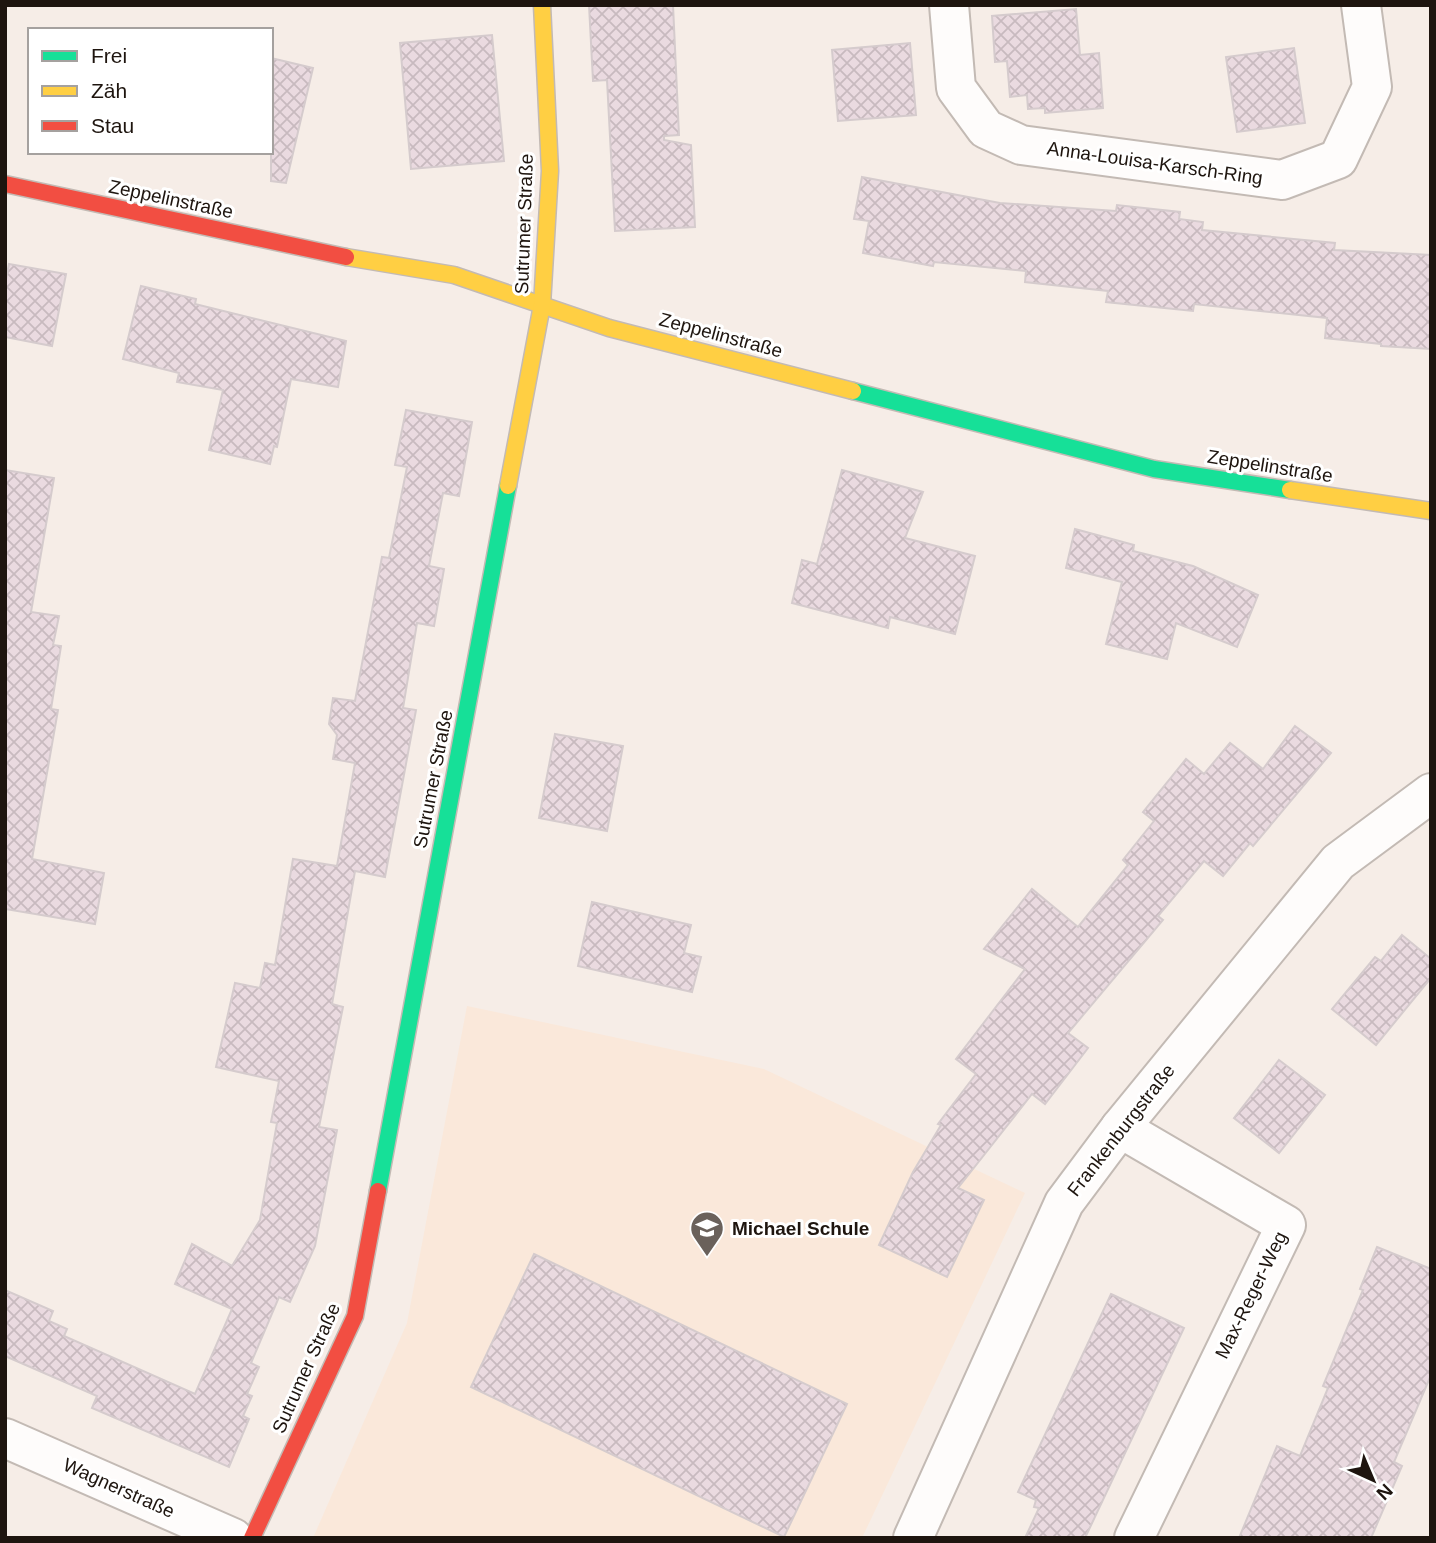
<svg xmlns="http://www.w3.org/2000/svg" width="1436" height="1543" viewBox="0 0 1436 1543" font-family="Helvetica,sans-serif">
<defs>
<pattern id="building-cross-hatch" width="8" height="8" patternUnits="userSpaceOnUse" patternTransform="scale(1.75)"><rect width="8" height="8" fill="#eadae0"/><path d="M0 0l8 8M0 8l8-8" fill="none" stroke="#c8babf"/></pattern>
</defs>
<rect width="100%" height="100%" fill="#f6ede7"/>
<path fill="#fae8da" d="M467,1006L764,1069L1025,1193L862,1538H313L407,1323Z"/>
<g fill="url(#building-cross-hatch)" stroke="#d5cbcd" stroke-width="2">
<path d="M589,5H673L679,135L664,136V140L691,145L695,227L615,231L607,80L593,81Z"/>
<path d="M1076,9L1080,55L1099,53L1103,108L1045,113V108L1028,109L1027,95L1010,97L1007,61L995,62L992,16Z"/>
<path d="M492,35L504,161L411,169L400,43Z"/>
<path d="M910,43L916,115L838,121L832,50Z"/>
<path d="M1294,48L1305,123L1237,132L1226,57Z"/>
<path d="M271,58L313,68L286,183L271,181Z"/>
<path d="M862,177L1000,203L1116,211L1117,205L1180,212L1179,219L1203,222L1202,230L1335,243L1334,250L1431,255V349L1381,346V344L1325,338L1327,318L1194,304L1193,311L1106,302L1108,291L1025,282L1026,271L934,262L933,266L863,253L869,221L854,219Z"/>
<path d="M9,264L66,274L52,346L5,337V284Z"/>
<path d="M141,286L196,299L195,304L346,341L338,387L291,379L277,447L274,446L270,464L209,450L223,390L177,382L179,373L123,359Z"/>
<path d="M406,410L472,422L459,496L443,493L429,566L444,569L434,626L417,623L403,708L416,710L385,877L355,871L332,1004L343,1007L319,1127L337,1130L315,1246L290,1302L279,1297L251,1363L259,1367L247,1394L252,1396L243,1416L249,1419L229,1467L92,1408L97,1396L5,1356V1290L53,1311L49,1321L67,1329L64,1336L195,1394L232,1309L175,1284L192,1244L232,1266L260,1220L277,1123L271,1122L279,1081L216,1067L235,983L260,988L265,963L275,965L293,859L337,866L355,763L333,759L337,735L329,724L333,698L355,701L382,557L389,558L407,467L395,465Z"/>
<path d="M5,470L54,478L31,612L59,616L53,645L61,646L51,709L58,710L32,859L104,873L95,924L5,909Z"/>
<path d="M842,470L923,492L905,538L975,556L955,634L890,617L888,628L792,603L802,560L817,564Z"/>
<path d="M1075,529L1134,545L1133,551L1193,566L1258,595L1237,647L1176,623L1167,659L1106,644L1122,582L1066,568Z"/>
<path d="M1295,726L1331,753L1253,846L1250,843L1223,876L1204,861L1158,916L1163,920L1068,1033L1088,1048L1045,1104L1032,1094L958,1188L984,1200L947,1277L879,1245L913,1172L941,1125L938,1124L976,1074L956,1059L1025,969L984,949L1032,889L1078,927L1128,865L1123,860L1154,821L1143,812L1186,759L1204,774L1230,743L1263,769Z"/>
<path d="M555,734L623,746L607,831L539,818Z"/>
<path d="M592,902L691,925L684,953L701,957L692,992L578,966Z"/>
<path d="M1402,935L1431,959V978L1376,1045L1332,1009L1375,957L1381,961Z"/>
<path d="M1279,1060L1325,1095L1279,1153L1234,1118Z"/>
<path d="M1377,1247L1431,1269V1375L1394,1462L1402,1466L1371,1538H1239L1277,1446L1300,1456L1328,1388L1323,1386L1363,1290L1360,1289Z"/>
<path d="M534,1254L847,1404L784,1537L471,1387Z"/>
<path d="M1111,1294L1184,1328L1085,1538H1025L1039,1508L1034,1507L1036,1500L1018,1492Z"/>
</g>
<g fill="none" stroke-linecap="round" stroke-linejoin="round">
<g stroke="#c3bab4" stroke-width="42">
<g id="street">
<path d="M949,5L956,88L986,129L1021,145L1282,180L1338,159L1372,87L1361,5"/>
<path d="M1120,1128L1286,1225L1134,1538"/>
<path d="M5,1438L233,1538"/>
<path d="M913,1538L1064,1203L1120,1128L1338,862L1431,793"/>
</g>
</g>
<g stroke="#c3bab4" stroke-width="19">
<g id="fast">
<path d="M853,391L1154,469L1290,490"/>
<path d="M378,1191L508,486"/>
</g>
</g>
<g stroke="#c3bab4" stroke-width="19">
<g id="slow">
<path d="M346,257L454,275L609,328L853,391"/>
<path d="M508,486L542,305L550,171L542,5"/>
<path d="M1290,490L1431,511"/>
</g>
</g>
<g stroke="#c3bab4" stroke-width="19">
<g id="jam">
<path d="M5,184L346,257"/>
<path d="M252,1538L355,1316L378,1191"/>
</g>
</g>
<use href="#street" stroke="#fefcfb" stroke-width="38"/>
<use href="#fast" stroke="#16e098" stroke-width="16"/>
<use href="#slow" stroke="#ffcf43" stroke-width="16"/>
<use href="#jam" stroke="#f24e42" stroke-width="16"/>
</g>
<defs>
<g id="school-pin" transform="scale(1.75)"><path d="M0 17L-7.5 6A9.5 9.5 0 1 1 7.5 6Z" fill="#6a615b" stroke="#fff"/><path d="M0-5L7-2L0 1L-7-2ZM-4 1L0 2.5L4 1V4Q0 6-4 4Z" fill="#fff"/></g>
</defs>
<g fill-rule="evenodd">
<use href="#school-pin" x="707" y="1228"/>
</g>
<g text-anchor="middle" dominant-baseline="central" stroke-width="6" stroke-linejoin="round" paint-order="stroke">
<g font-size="19" fill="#1e150f" stroke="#fff">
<text transform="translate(1155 163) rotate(8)">Anna-Louisa-Karsch-Ring</text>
<text transform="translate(171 199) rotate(12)">Zeppelinstraße</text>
<text transform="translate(524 224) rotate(-88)">Sutrumer Straße</text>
<text transform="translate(721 335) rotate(15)">Zeppelinstraße</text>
<text transform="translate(1270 466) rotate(9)">Zeppelinstraße</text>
<text transform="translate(433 779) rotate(-79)">Sutrumer Straße</text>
<text transform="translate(1121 1130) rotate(-52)">Frankenburgstraße</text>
<text transform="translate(1251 1295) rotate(-64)">Max-Reger-Weg</text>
<text transform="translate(306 1368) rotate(-66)">Sutrumer Straße</text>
<text transform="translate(119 1488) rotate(24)">Wagnerstraße</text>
</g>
<g font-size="19" font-weight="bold" fill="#1e150f" stroke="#fff" text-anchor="start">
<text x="732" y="1228">Michael Schule</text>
</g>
</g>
<rect width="1436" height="1543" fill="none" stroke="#1e150f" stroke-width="14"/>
<rect x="28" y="28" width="245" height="126" fill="#ffffff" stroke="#a5a19f" stroke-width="2"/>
<rect x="42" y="51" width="35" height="10" fill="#16e098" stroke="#a5a19f" stroke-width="2"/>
<text x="91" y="63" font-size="21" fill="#1e150f">Frei</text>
<rect x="42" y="86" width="35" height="10" fill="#ffcf43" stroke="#a5a19f" stroke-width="2"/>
<text x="91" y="98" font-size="21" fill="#1e150f">Zäh</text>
<rect x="42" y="121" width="35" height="10" fill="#f24e42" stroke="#a5a19f" stroke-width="2"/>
<text x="91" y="133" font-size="21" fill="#1e150f">Stau</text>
<g transform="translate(1373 1480) rotate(136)" stroke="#ffffff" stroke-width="5" paint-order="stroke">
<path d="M0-5L12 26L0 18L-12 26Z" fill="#1e150f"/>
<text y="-10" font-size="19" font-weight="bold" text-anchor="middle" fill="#1e150f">N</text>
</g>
</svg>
